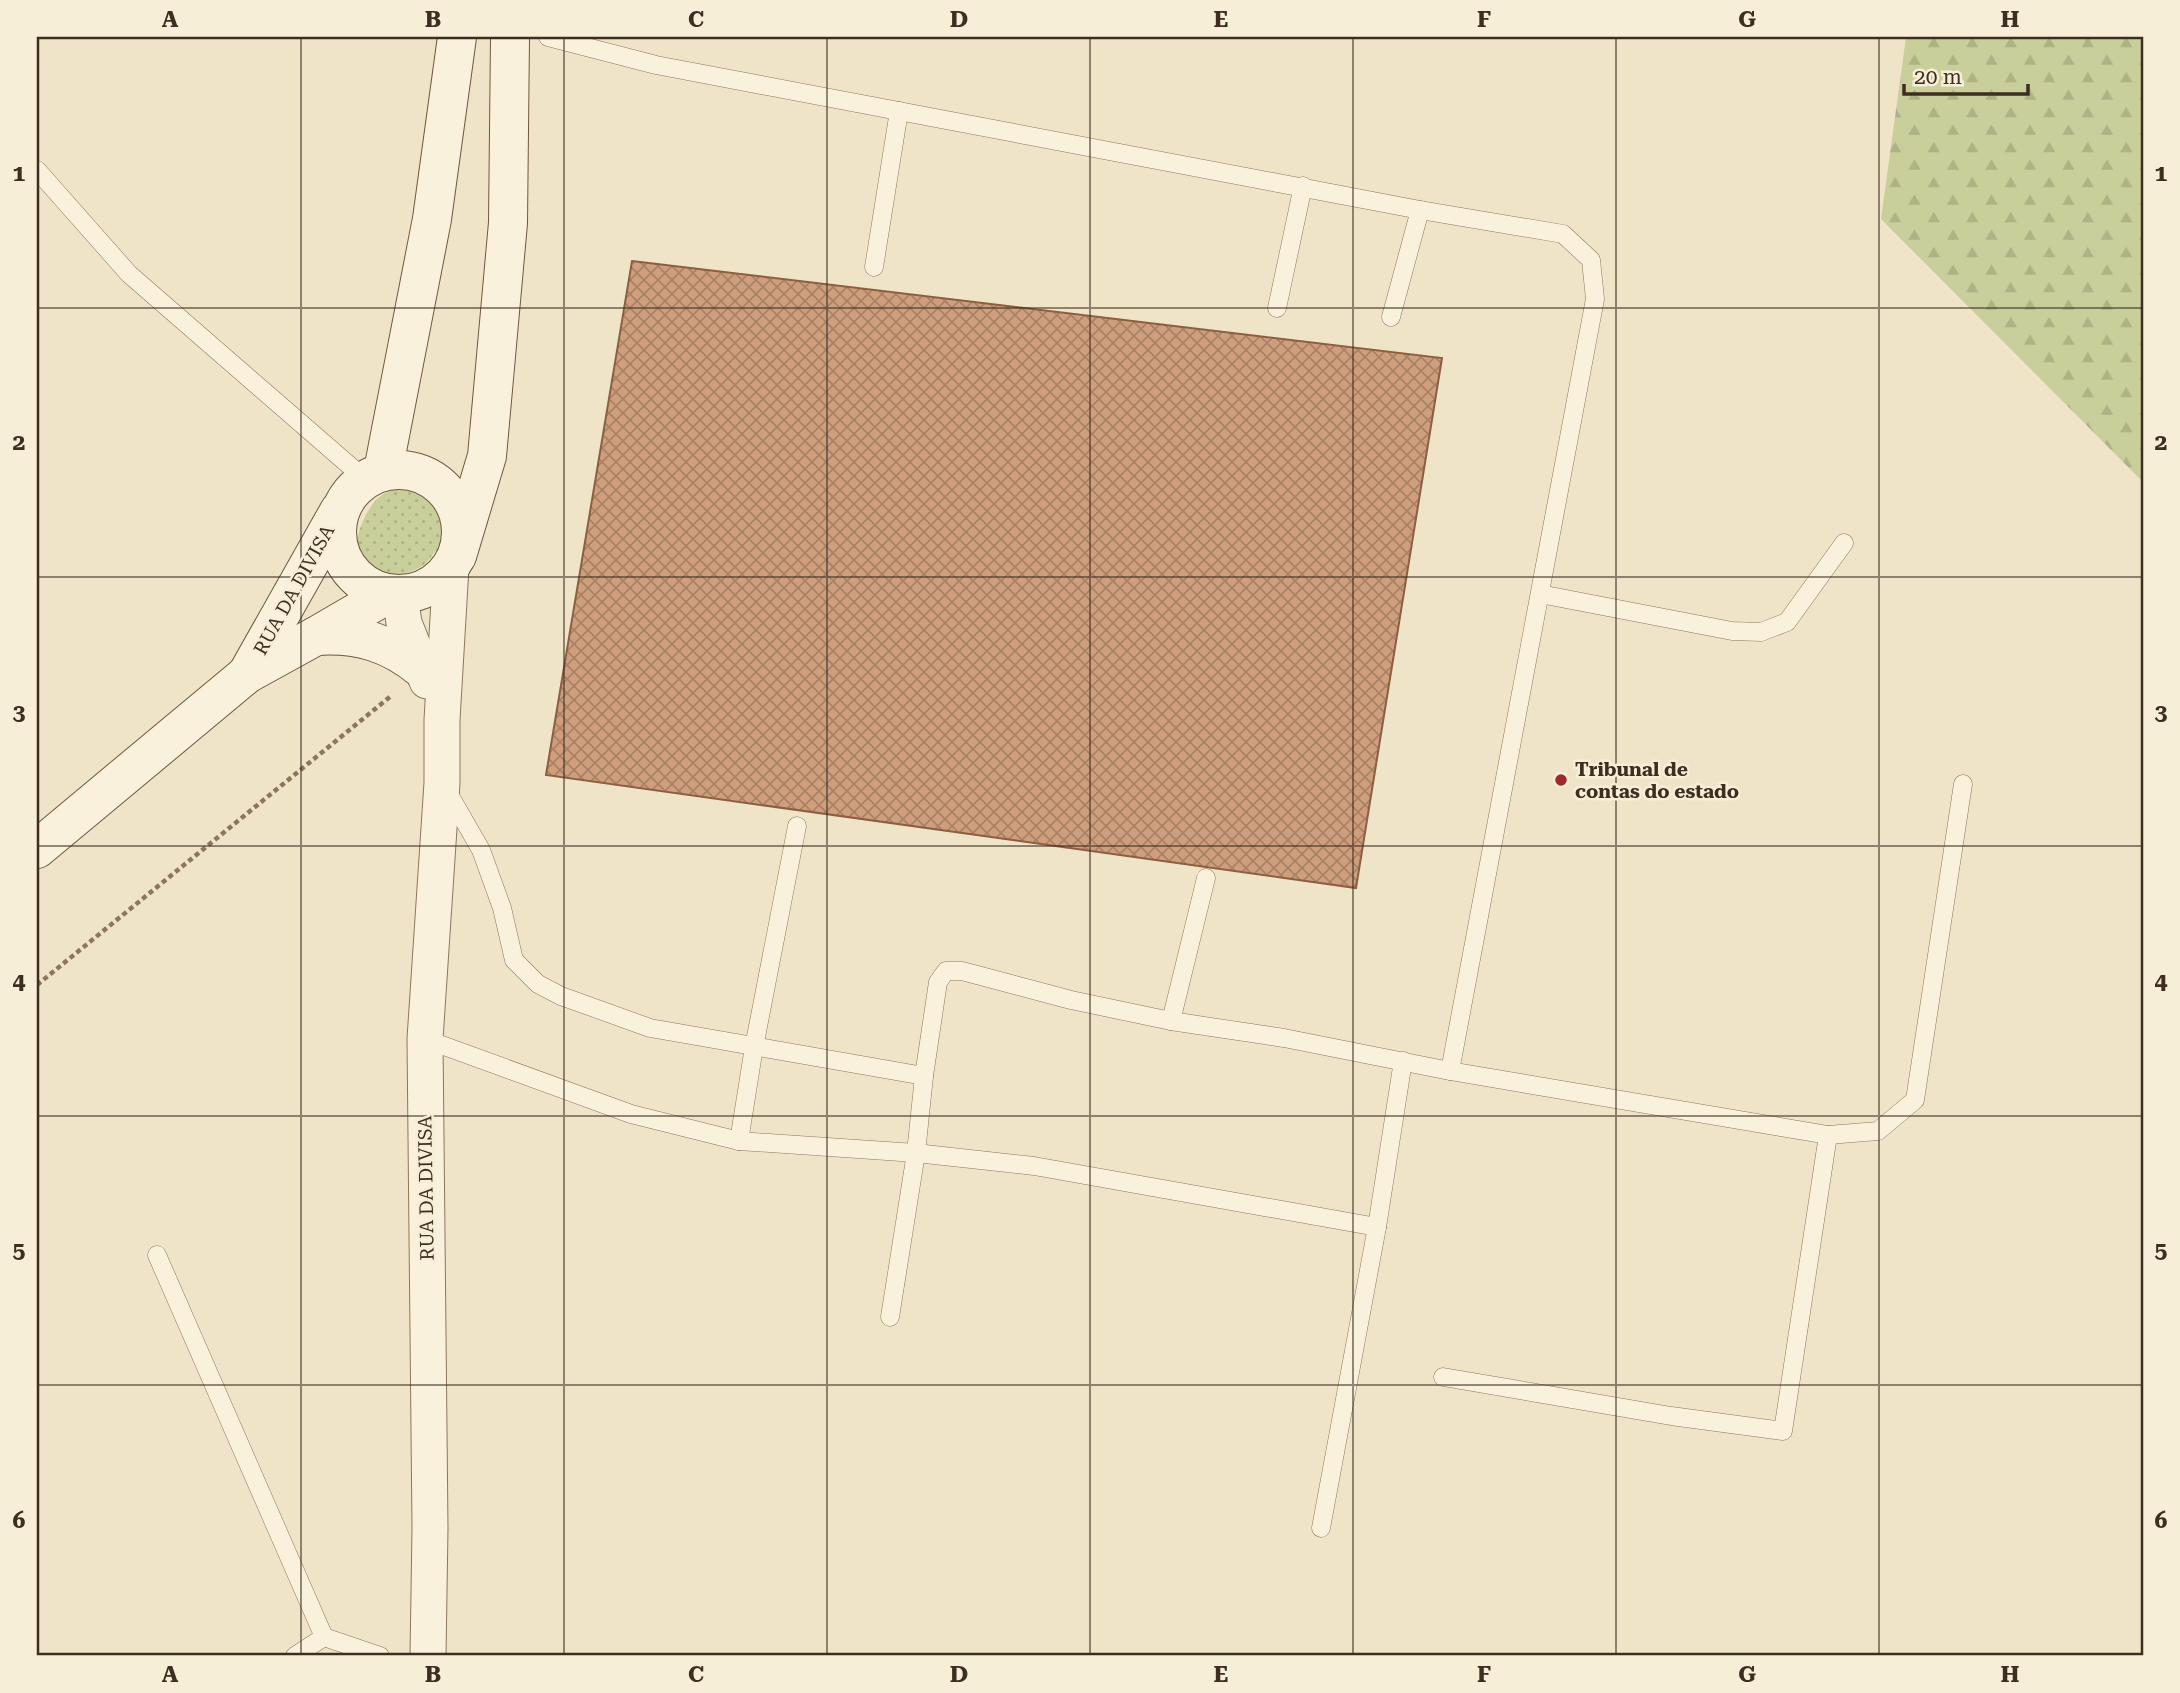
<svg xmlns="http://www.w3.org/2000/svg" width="2180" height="1693" viewBox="0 0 2180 1693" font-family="'Roboto Serif',serif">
<defs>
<pattern id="grass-dots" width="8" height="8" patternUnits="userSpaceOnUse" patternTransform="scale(1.75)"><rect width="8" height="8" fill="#c9cf9b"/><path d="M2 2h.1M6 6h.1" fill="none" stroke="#aeb285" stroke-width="1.8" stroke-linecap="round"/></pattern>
<pattern id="forest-firs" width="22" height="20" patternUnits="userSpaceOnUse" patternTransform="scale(1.75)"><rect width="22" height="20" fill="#c9cf9b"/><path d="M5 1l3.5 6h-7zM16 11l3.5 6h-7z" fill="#aeb285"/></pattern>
<pattern id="building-cross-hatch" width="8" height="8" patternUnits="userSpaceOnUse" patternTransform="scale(1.75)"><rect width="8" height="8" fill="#cf9f7d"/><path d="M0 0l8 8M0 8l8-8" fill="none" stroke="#a98266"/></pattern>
</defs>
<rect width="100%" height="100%" fill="#f0e4c8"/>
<path fill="url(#grass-dots)" d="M401,487C423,491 444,511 443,536C443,542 437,550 433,554C430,558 426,564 422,566C408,575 386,579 370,573C342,563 362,514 377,499C383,493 393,490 401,487Z"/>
<path fill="url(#forest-firs)" d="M1906,37H2143V482L1881,219Z"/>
<path fill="url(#building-cross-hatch)" stroke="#8d5f41" stroke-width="2" d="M632,261L1442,358L1356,888L546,775Z"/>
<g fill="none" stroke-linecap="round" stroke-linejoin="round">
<g stroke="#8d765c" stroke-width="19">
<g id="service">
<path d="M548,37L656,65L1420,210L1563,234L1591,260L1595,299L1450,1071"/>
<path d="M37,170L129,274L365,479"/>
<path d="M874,267L899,111"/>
<path d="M1277,308L1303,186"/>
<path d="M1391,317L1420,210"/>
<path d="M1540,594L1732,631L1761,632L1787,622L1844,543"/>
<path d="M447,791L481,850L502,908L514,960L538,984L561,996L650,1028L924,1076"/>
<path d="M1171,1021L1206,878"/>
<path d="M425,1039L631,1114L739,1141L916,1153L1034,1166L1377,1227"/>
<path d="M739,1141L754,1047L797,826"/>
<path d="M157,1255L324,1637"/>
<path d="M890,1317L916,1153L924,1076L938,982L946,971H962L1071,1000L1171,1021L1284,1038L1450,1071L1828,1135L1878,1131L1915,1100L1963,784"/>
<path d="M1443,1377L1671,1416L1783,1431L1828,1135"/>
<path d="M1321,1528L1377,1227L1403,1061"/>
<path d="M295,1656L324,1637L380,1656"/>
</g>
</g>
<g stroke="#8d765c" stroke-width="37">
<g id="minor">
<path d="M400,595L404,623L427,681"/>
<path d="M428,1656L430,1528L425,1039L442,783V720L451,567"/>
</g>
</g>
<g stroke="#6f573f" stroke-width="40">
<g id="secondary">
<circle cx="399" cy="532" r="62"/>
<path d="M383,471L432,219L457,37"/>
<path d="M457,556L487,456L508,223L510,37"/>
<path d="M316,636C358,633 391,643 423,670"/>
<path d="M247,674L339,511"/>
<path d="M37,849L247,674L316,636L388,594"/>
</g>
</g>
<path stroke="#8d765c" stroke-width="4.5" stroke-dasharray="5 3.5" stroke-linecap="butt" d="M37,985L391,696"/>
<use href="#service" stroke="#faf1dc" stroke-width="18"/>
<use href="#minor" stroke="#faf1dc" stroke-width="35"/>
<use href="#secondary" stroke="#faf1dc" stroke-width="38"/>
</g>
<path fill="none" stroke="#3d2e20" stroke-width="2" stroke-opacity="0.55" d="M301,37V1656M564,37V1656M827,37V1656M1090,37V1656M1353,37V1656M1616,37V1656M1879,37V1656M37,308H2143M37,577H2143M37,846H2143M37,1116H2143M37,1385H2143"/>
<circle fill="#9e2a2b" stroke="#f7eed8" stroke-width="2.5" cx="1561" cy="780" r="7"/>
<g text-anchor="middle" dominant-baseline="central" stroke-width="5" stroke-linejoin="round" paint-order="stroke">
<g font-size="19" fill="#3d2e20" stroke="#f7eed8">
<text transform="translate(294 590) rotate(-61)">RUA DA DIVISA</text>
<text transform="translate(426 1188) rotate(-91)">RUA DA DIVISA</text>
</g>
<g font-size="19" font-weight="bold" fill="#3d2e20" stroke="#f7eed8" text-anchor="start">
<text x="1575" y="769">Tribunal de<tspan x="1575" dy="22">contas do estado</tspan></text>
</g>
</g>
<rect width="2180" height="1693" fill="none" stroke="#f7eed8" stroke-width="77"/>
<path d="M1904 84v10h124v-10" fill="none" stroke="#3d2e20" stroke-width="3.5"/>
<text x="1914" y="84" font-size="21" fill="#3d2e20" stroke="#f7eed8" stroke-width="5" paint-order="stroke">20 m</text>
<rect x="38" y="38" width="2104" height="1616" fill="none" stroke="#3d2e20" stroke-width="2.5"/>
<g font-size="23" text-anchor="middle" font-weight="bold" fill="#3d2e20">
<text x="170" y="27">A</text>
<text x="433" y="27">B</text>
<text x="696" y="27">C</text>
<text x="959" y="27">D</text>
<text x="1221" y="27">E</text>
<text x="1484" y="27">F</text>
<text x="1747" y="27">G</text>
<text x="2010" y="27">H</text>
<text x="19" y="181">1</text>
<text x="2161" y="181">1</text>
<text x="19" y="450">2</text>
<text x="2161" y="450">2</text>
<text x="19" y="720">3</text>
<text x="2161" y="720">3</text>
<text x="19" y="989">4</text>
<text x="2161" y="989">4</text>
<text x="19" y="1258">5</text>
<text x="2161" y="1258">5</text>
<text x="19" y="1528">6</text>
<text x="2161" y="1528">6</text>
<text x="170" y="1682">A</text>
<text x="433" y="1682">B</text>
<text x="696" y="1682">C</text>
<text x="959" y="1682">D</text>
<text x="1221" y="1682">E</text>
<text x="1484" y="1682">F</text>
<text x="1747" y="1682">G</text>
<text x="2010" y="1682">H</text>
</g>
</svg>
